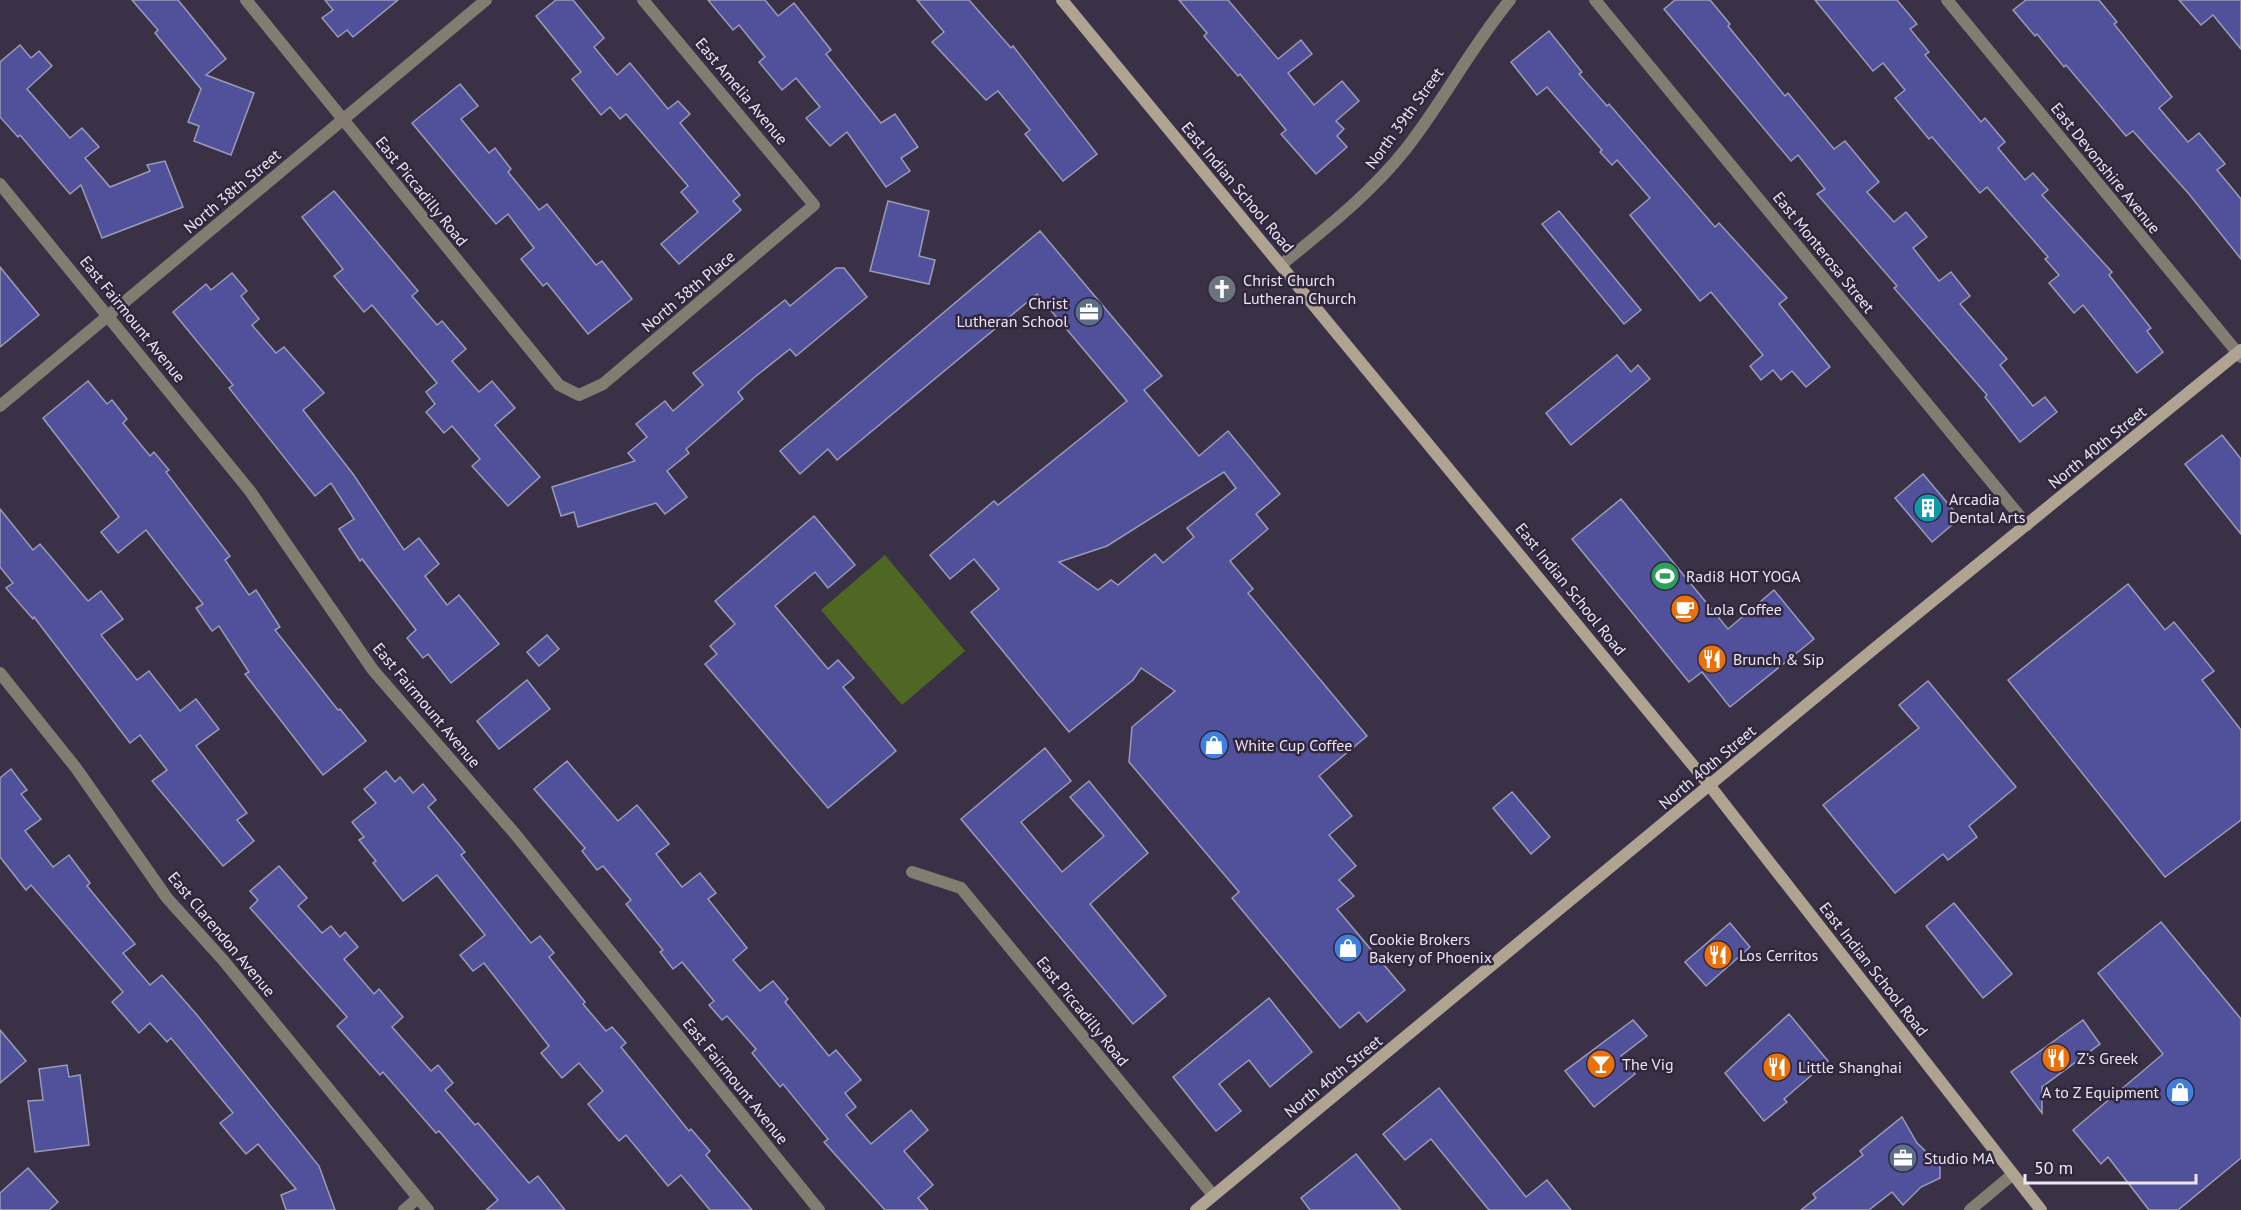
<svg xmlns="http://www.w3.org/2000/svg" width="2241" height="1210" viewBox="0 0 2241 1210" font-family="'PT Sans',sans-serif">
<rect width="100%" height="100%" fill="#3b3147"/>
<path fill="#4e6823" d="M885,555L965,651L902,705L821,610Z"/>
<g fill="#50519a" stroke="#999cb8" stroke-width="1.5" fill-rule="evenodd">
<path d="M132,0H178L226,59L206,75L254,93L231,155L194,141L199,126L188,122L201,89L155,33L158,30Z"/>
<path d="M325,0H398L353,37L347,30L338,37L322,18L333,10Z"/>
<path d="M556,0H573L604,38L594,47L617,75L630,63L668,109L678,101L690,114L680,123L740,195L733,201L741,210L679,264L661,244L698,212L681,192L688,186L626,114L620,119L610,107L601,115L572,79L581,72L536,16Z"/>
<path d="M708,0H765L778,16L794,3L831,50L826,54L881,123L895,114L918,147L901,158L910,171L886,187L847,132L830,146L806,118L820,107L796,78L782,90L759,62L765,57L739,25L733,30Z"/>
<path d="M917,0H969L1011,48L1013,46L1097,154L1063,181L1025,134L1030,130L998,91L986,100L932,42L944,32Z"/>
<path d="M1179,0H1228L1278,59L1301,40L1312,54L1288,73L1314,105L1342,81L1359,101L1336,121L1344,129L1337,136L1347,147L1316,174L1281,134L1286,130L1240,74L1238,76L1204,36L1207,33Z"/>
<path d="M1675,0H1710L1730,24L1728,26L1785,96L1788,93L1834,149L1845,141L1879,182L1867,192L1894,222L1906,212L1927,237L1913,248L1939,281L1951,272L1970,296L1960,304L2007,359L2000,365L2033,406L2045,397L2057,412L2020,442L1985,397L1987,395L1894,288L1897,286L1817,194L1825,189L1798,155L1791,161L1664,9Z"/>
<path d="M1815,0H1897L1917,24L1910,29L1929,52L1925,55L1981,122L1985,118L2005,142L1998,148L2025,180L2033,173L2048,190L2042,195L2112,272L2109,275L2151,328L2147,331L2163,352L2137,373L2083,305L2074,313L2049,283L2059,275L2045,259L2048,257L1987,187L1980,193L1932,137L1929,139L1895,98L1905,90L1883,63L1873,71Z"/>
<path d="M2026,0H2099L2117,22L2114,24L2172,97L2159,108L2188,142L2199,133L2225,164L2217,170L2241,199V259L2189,194L2133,131L2126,136L2066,65L2064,67L2037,34L2035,36L2013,10Z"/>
<path d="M2179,0H2241V49L2213,15L2201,25Z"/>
<path d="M1549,31L1582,72L1579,74L1607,106L1609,104L1715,227L1719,223L1787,298L1779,304L1830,367L1806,387L1792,371L1781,380L1773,370L1761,380L1750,366L1763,355L1711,292L1700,301L1630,215L1650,198L1617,160L1612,165L1600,152L1602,150L1547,87L1537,95L1511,62Z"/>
<path d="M20,45L31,58L39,51L52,66L27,89L70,138L82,128L99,147L85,158L110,187L150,171L147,165L165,161L183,207L102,238L81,185L70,194L20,135L18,137L0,117V62Z"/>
<path d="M460,84L478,106L461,119L489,153L495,148L511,169L508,172L539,210L547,204L596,265L602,261L632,299L588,334L547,283L543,286L521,259L534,248L508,214L496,224L412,123Z"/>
<path d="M334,191L418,291L412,296L437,325L442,321L466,349L452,361L479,392L492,381L515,408L495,425L540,477L508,506L472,466L480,459L452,426L444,433L426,412L435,404L426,392L437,383L372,305L364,312L334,276L343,269L302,217Z"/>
<path d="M888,201L929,211L919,256L935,260L929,284L870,271Z"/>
<path d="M1559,211L1641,310L1624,324L1542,224Z"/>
<path d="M1040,231L1162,376L1144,390L1199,456L1228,431L1280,494L1256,514L1268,529L1230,561L1253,589L1248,593L1367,736L1319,776L1352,816L1329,835L1356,866L1339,880L1354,896L1337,909L1405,990L1367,1022L1359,1012L1340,1028L1232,898L1239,892L1129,762L1132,727L1175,691L1141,668L1133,680L1069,732L971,612L999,589L974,559L950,579L930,555L994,501L998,505L1127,401L1037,294L837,460L828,449L800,474L780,451ZM1224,472L1236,488L1187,528L1194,537L1163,563L1155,554L1118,585L1111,580L1098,590L1059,562L1107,546Z"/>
<path d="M0,267L39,315L0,347Z"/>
<path d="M836,268H844L867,297L796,356L790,349L756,376L738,392L743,399L686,449L689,453L667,471L687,497L665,514L656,503L578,527L574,512L561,516L552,487L635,461L628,453L647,437L636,424L665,401L673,411L703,385L693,373L785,300L790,306Z"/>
<path d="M232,273L247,291L241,296L259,319L252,325L276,353L284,347L324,393L303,410L353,474L404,550L419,538L439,564L425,576L447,605L459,595L499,644L451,683L428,654L423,658L407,638L416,630L362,559L360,561L339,529L354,519L331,483L315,496L229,388L233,385L173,312L206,284L211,290Z"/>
<path d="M1617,355L1631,372L1638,365L1650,379L1571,445L1546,413Z"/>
<path d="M88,381L107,404L112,400L127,419L123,423L150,456L154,452L169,470L166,472L230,556L225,560L249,595L256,590L280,627L275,630L338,710L340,709L366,741L323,775L245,674L249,672L219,626L212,631L196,608L203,604L146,530L118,553L101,532L119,517L43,418Z"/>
<path d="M2222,435L2241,459V534L2185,464Z"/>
<path d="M1923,474L1960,518L1932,542L1895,498Z"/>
<path d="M1621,499L1728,629L1774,590L1814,639L1730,707L1702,672L1689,682L1572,539Z"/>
<path d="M0,509L33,550L40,544L88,601L101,591L123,619L101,635L137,680L149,671L180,711L196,699L219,729L196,746L247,813L237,820L254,841L223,866L152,781L167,770L140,735L130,743L34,617L33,619L6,588L13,583L0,567Z"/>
<path d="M814,516L855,565L828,588L815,572L775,606L828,669L838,660L854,678L843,687L896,751L828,808L705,664L717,654L710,646L735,624L715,601Z"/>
<path d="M2128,584L2165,630L2174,622L2214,671L2202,680L2241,730V820L2165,877L2008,680Z"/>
<path d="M547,635L559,649L539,666L527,652Z"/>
<path d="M527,680L550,709L499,749L477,721Z"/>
<path d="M1928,681L2016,787L1969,826L1977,837L1948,860L1943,854L1895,893L1823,805L1919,728L1899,705Z"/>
<path d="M1045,748L1071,781L1021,822L1062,872L1104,836L1070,797L1089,781L1148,853L1090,904L1166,996L1133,1024L961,819Z"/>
<path d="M567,761L618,821L637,805L669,844L656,854L682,887L700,873L716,893L708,899L747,948L733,960L760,991L773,981L788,999L785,1002L829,1056L836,1050L861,1080L845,1093L856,1107L846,1115L871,1144L911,1110L928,1130L904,1151L933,1185L918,1198L928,1210H885L824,1142L828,1139L783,1084L780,1087L752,1053L756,1049L727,1016L722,1020L709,1005L714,1001L682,962L673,969L660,952L663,950L626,904L631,900L603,866L597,870L582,851L585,848L534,789Z"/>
<path d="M11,769L27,790L21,794L41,819L25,831L53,867L69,855L90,883L87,886L135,944L123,953L150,985L162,975L197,1015L319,1166L335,1210H286L281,1195L296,1189L258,1144L246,1154L220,1123L233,1113L171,1038L167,1042L150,1023L139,1033L112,1002L123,992L31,885L26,890L0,857V778Z"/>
<path d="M386,771L395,782L400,777L413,793L423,784L436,800L428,807L465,852L461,855L531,943L540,936L554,953L549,957L585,1002L583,1004L606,1031L612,1027L626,1043L621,1047L689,1131L691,1129L710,1151L706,1155L752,1210H710L681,1175L668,1186L626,1135L619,1141L588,1104L603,1091L579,1063L562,1078L541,1053L549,1046L484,963L473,971L460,955L485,935L437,875L403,901L373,863L376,861L359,840L364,837L352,822L376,803L364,789Z"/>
<path d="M1512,792L1550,837L1531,854L1493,808Z"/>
<path d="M279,866L307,898L298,906L322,933L331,926L340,937L345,932L358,947L344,959L374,994L379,989L403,1017L392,1027L431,1071L438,1065L453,1083L445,1090L475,1125L478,1123L529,1183L538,1176L565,1210H486L498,1200L439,1131L436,1133L383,1072L380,1075L337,1026L347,1017L250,908L258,900L250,891Z"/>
<path d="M1954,903L2012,974L1983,998L1926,926Z"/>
<path d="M2161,922L2241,1019V1158L2178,1210H2149L2108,1157L2101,1164L2073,1130L2163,1054L2098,973Z"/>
<path d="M1730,923L1750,947L1706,986L1685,962Z"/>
<path d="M1269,998L1312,1052L1270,1087L1249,1060L1219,1084L1241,1111L1216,1131L1173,1077Z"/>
<path d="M1789,1014L1828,1061L1784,1099L1787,1102L1764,1121L1725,1073Z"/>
<path d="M1633,1020L1647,1036L1621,1056L1635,1074L1594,1107L1565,1071Z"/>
<path d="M2083,1020L2100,1044L2042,1087V1113L2011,1072Z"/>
<path d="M0,1030L26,1061L0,1083Z"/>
<path d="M67,1065L69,1077L80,1075L89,1145L35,1152L28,1101L43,1100L39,1069Z"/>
<path d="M1439,1088L1526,1197L1547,1180L1571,1210H1489L1431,1139L1405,1160L1383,1134Z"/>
<path d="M1902,1117L1917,1143L1940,1165V1178L1921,1187L1903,1205L1892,1192L1869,1210H1801L1816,1198L1813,1194L1863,1155L1860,1151Z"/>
<path d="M1356,1154L1401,1210H1310L1301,1198Z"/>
<path d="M28,1168L58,1202L49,1210H0V1193Z"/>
</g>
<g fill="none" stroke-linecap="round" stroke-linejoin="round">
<g stroke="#837c71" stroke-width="12">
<path d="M246,0L559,385L579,395L603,384L814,205L643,0"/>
<path d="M1595,0L2027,525"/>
<path d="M1947,0L2241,357"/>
<path d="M0,184L250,491L373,670L516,835L819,1210"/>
<path d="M1281,265C1325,229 1370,194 1405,150C1443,102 1471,47 1510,0"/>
<path d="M0,406L486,0"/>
<path d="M0,673L76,768L167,898L223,960L428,1210"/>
<path d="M912,872L961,888L1213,1195"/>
<path d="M404,1210L418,1198"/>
<path d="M1970,1210L2013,1174"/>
</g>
<g stroke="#afa392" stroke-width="12">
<path d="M1062,0L1710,786L2041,1210"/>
<path d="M1196,1210L1875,648L2241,350"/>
</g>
</g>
<defs>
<g id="church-disc" transform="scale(1.5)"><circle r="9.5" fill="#6b7280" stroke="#30273c"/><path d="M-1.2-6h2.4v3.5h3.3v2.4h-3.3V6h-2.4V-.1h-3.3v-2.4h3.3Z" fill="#fff"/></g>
<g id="office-disc" transform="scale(1.5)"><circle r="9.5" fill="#5c6f8a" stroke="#30273c"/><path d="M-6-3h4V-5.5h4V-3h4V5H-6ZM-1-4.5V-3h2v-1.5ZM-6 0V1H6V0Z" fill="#fff"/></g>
<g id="building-disc" transform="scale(1.5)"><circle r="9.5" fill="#0f9aa8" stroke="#30273c"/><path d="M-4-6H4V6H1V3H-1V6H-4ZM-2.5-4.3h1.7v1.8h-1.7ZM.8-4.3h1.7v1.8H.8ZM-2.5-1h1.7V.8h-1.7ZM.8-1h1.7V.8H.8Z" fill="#fff"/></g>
<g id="stadium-disc" transform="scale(1.5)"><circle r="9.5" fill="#2e9e5b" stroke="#30273c"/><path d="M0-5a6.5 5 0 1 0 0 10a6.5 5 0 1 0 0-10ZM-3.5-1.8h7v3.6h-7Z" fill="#fff"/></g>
<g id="cafe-disc" transform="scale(1.5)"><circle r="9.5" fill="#e8710a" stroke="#30273c"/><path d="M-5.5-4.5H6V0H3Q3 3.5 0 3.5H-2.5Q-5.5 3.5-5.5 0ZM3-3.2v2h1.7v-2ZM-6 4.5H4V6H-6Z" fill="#fff"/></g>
<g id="restaurant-disc" transform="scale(1.5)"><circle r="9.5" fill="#e8710a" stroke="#30273c"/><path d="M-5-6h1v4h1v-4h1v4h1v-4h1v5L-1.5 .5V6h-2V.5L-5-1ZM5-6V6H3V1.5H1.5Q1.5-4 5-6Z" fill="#fff"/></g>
<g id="shop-disc" transform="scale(1.5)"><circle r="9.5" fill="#3f7fe0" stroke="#30273c"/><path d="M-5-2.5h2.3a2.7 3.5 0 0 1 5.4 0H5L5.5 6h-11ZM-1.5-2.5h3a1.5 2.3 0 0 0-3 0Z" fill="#fff"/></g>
<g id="bar-disc" transform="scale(1.5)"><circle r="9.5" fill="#e8710a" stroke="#30273c"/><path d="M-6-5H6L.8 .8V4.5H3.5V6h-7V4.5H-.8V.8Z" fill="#fff"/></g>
</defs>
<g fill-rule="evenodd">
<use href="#church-disc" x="1222" y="289"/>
<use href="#office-disc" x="1089" y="312"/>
<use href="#building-disc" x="1928" y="508"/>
<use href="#stadium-disc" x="1665" y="576"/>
<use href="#cafe-disc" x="1685" y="609"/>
<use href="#restaurant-disc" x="1712" y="659"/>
<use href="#shop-disc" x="1214" y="745"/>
<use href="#shop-disc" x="1348" y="948"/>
<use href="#restaurant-disc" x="1718" y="955"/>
<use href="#restaurant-disc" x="2056" y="1058"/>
<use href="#bar-disc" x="1601" y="1064"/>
<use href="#restaurant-disc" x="1777" y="1067"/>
<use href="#shop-disc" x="2180" y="1092"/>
<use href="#office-disc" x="1903" y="1158"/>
</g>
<g text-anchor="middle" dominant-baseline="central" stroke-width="5" stroke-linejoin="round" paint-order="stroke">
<g font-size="16" fill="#ece6f4" stroke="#30273c">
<text transform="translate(742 91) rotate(50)">East Amelia Avenue</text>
<text transform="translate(1404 118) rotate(-54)">North 39th Street</text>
<text transform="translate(2106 168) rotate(51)">East Devonshire Avenue</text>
<text transform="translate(1238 187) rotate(50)">East Indian School Road</text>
<text transform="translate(232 191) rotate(-40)">North 38th Street</text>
<text transform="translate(422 191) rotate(51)">East Piccadilly Road</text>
<text transform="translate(1824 252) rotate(51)">East Monterosa Street</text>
<text transform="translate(688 291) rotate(-40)">North 38th Place</text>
<text transform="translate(133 319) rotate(51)">East Fairmount Avenue</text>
<text transform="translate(2097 447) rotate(-39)">North 40th Street</text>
<text transform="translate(1571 589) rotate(51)">East Indian School Road</text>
<text transform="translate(427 705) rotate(50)">East Fairmount Avenue</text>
<text transform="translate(1707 767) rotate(-40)">North 40th Street</text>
<text transform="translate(222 934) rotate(50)">East Clarendon Avenue</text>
<text transform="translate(1874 969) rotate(52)">East Indian School Road</text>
<text transform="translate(1083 1011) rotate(51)">East Piccadilly Road</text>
<text transform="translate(1333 1076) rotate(-39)">North 40th Street</text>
<text transform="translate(736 1081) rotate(51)">East Fairmount Avenue</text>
</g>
<g font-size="16" fill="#ece6f4" stroke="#30273c" text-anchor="start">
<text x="1243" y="280">Christ Church<tspan x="1243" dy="18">Lutheran Church</tspan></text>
<text x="1068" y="303" text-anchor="end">Christ<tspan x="1068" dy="18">Lutheran School</tspan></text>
<text x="1949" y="499">Arcadia<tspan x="1949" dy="18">Dental Arts</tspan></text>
<text x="1686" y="576">Radi8 HOT YOGA</text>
<text x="1706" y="609">Lola Coffee</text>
<text x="1733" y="659">Brunch &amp; Sip</text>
<text x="1235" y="745">White Cup Coffee</text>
<text x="1369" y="939">Cookie Brokers<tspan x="1369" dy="18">Bakery of Phoenix</tspan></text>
<text x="1739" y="955">Los Cerritos</text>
<text x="2077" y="1058">Z's Greek</text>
<text x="1622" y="1064">The Vig</text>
<text x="1798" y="1067">Little Shanghai</text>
<text x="2159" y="1092" text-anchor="end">A to Z Equipment</text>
<text x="1924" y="1158">Studio MA</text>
</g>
</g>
<path d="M2025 1174v9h171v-9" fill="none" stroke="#ece6f4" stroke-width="3"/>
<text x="2034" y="1174" font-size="18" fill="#ece6f4" stroke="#30273c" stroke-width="4.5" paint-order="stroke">50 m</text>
</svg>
